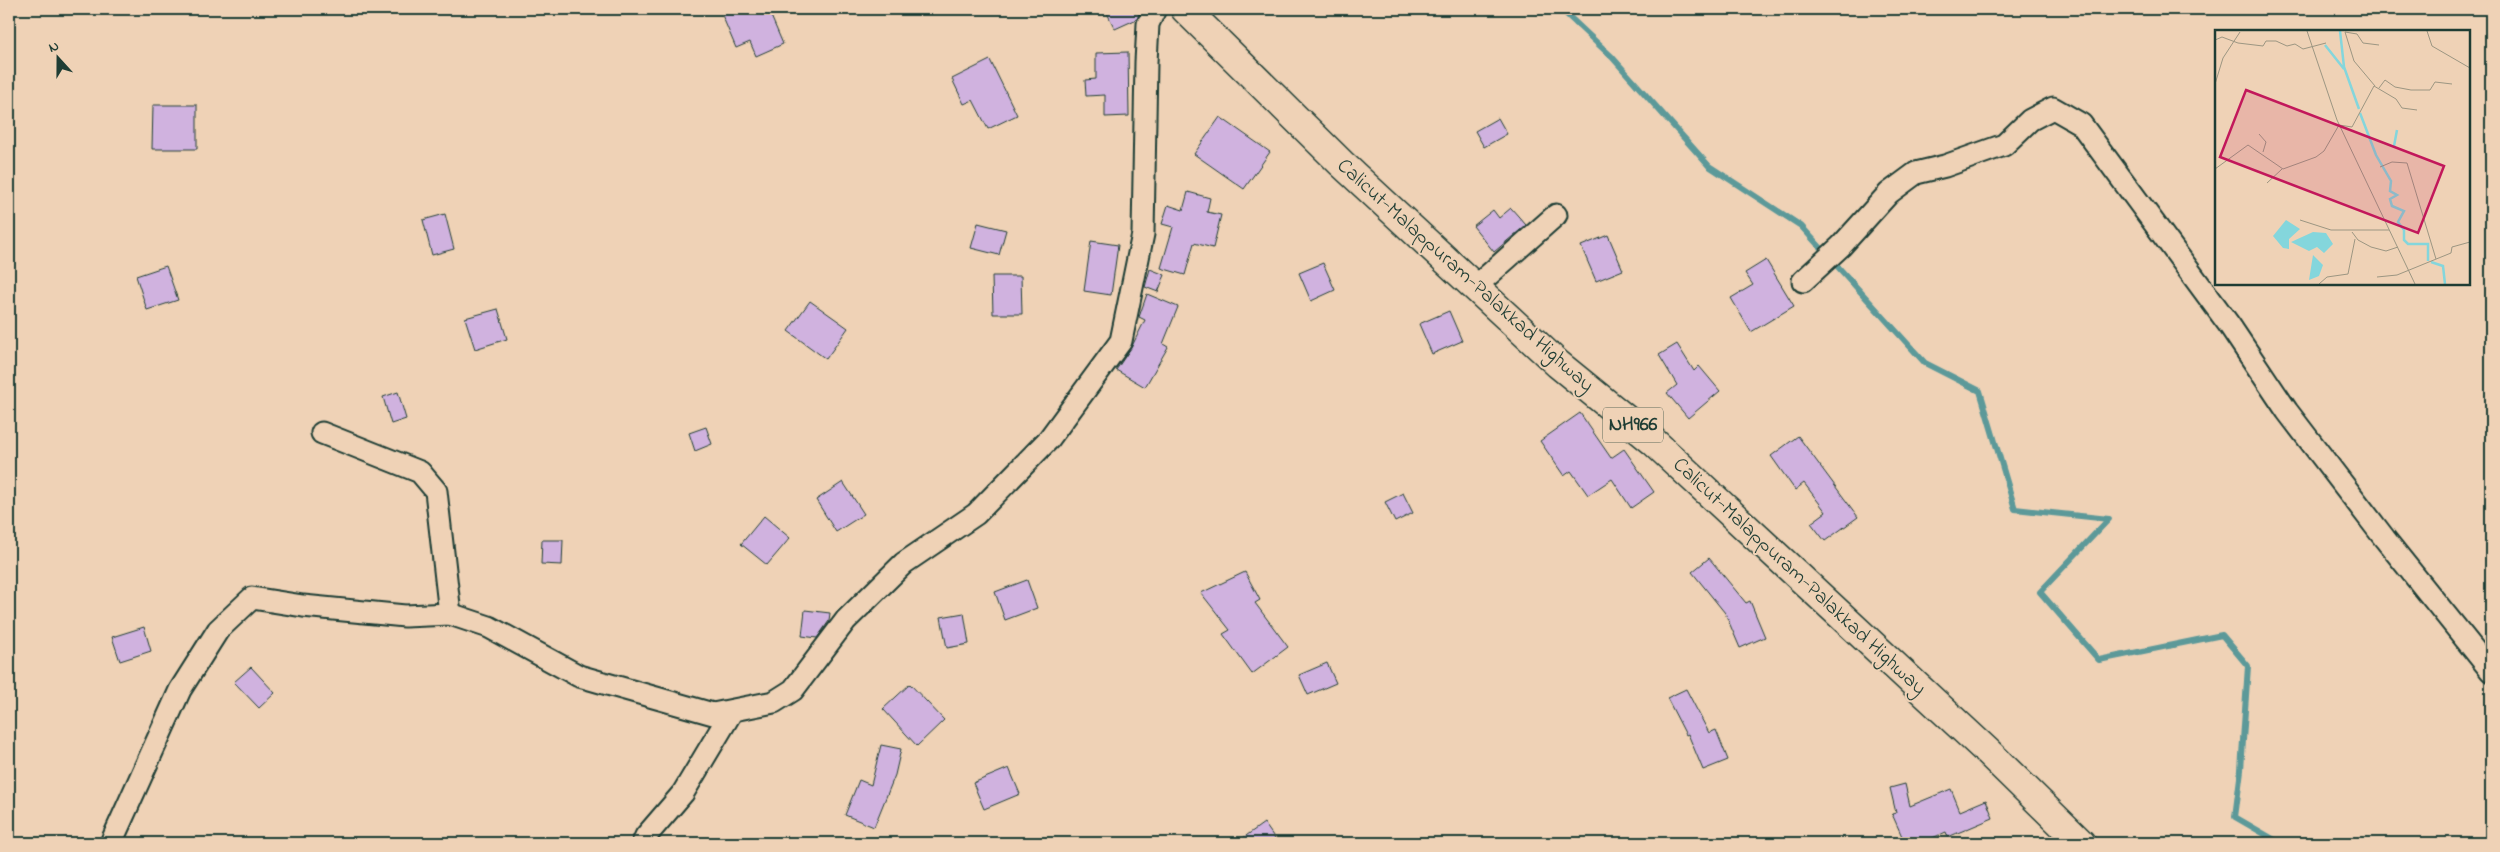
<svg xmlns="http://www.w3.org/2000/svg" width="2500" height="852" viewBox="0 0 2500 852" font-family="'Indie Flower',sans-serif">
<rect width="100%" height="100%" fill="#efd2b6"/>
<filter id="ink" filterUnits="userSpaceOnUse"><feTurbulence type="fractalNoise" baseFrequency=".02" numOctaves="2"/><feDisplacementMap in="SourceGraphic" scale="10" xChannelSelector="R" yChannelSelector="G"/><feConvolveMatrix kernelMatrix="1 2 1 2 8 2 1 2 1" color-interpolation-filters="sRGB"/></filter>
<g filter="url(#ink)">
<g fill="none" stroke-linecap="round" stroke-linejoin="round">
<path stroke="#5c9999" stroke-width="6" d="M1561,9L1612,57L1709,166L1801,226L1925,363L1980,391L2015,509L2109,519L2040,592L2099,660L2222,635L2248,666L2241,770L2235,817L2280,843"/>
</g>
<g fill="#d0b2df" stroke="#1f3d34">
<path d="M736,9H768L783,44L756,56L750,42L736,48L722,15Z"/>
<path d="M1105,9H1141L1137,19L1115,29Z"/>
<path d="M1128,52L1129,116L1105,117V95L1086,96L1085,80L1096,79V53Z"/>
<path d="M990,60L1017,115L988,129L973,100L964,104L952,79Z"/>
<path d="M153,105H197V149H152Z"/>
<path d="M1220,117L1270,152L1244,189L1194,154Z"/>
<path d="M1498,118L1507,134L1484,147L1475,131Z"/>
<path d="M1188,192L1210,198L1207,212L1221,215L1213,248L1194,243L1185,275L1161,268L1173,227L1162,224L1168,205L1183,210Z"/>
<path d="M1511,208L1526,225L1494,252L1473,226L1493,210L1499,218Z"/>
<path d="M445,214L454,249L432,255L423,220Z"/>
<path d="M978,223L1006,230L999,255L971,248Z"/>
<path d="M1608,235L1623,270L1596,281L1581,246Z"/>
<path d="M1091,241L1118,245L1111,295L1084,291Z"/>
<path d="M1766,260L1794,306L1751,332L1731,298L1753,285L1745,273Z"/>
<path d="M1323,263L1335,290L1311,301L1299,273Z"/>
<path d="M166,266L178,300L147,310L136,276Z"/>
<path d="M1150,269L1165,275L1158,292L1145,287Z"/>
<path d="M992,276H1021L1022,314H993Z"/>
<path d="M1147,294L1178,307L1163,344L1168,347L1145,387L1116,370L1131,348L1145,320L1139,317Z"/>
<path d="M810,301L848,328L826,359L788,331Z"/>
<path d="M498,309L507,339L475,349L465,318Z"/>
<path d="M1449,311L1462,341L1432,354L1419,324Z"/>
<path d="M1677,344L1694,371L1699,366L1720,391L1688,418L1667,393L1677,385L1659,355Z"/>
<path d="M398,392L406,419L391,424L383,397Z"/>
<path d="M1580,413L1611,458L1624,449L1654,492L1631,508L1612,479L1588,495L1571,471L1564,476L1540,441Z"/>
<path d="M706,427L712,444L695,451L689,433Z"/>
<path d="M1798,436L1858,517L1825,541L1811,523L1826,512L1804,483L1795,490L1771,456Z"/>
<path d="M843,482L864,514L836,532L816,500Z"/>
<path d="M1403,493L1413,513L1395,522L1385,502Z"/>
<path d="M764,516L790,538L767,565L741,544Z"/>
<path d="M542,540H563L562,565L541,564Z"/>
<path d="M1709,558L1746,603L1750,601L1765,637L1740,648L1725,613L1692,572Z"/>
<path d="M1245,572L1260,600L1255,603L1288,647L1252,674L1223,634L1230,630L1201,593Z"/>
<path d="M1027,580L1037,608L1005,620L995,592Z"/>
<path d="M805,610L830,613L829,621L817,638L802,636Z"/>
<path d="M964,613L969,644L947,648L941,617Z"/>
<path d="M144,627L151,651L120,661L112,637Z"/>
<path d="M1327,663L1336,683L1308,695L1299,675Z"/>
<path d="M251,667L275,693L259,708L234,682Z"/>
<path d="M910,684L944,720L917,746L883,709Z"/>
<path d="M1686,689L1709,733L1716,730L1728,760L1703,770L1688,734L1686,735L1667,698Z"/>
<path d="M881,745L901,749L895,775L874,827L845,815L859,780L871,785Z"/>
<path d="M1009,768L1020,794L984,809L973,783Z"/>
<path d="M1905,784L1910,806L1951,789L1960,811L1986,800L1993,818L1948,837L1946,832L1921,843H1905L1892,814L1896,813L1890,788Z"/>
<path d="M1264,823L1278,843H1236Z"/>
</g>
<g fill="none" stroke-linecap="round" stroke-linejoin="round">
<g stroke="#1f3d34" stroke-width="25">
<g id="street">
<path d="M1803,281L1841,246L1889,193L1916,173L1945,166L2004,145L2030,120L2053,108L2081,124L2230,326L2287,411L2385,539L2491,671"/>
<path d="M1475,287L1556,215"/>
<path d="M322,433L420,472L436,491L450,614"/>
<path d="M111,843L180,690L218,630L252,598L303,606L405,616L450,614L489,627L579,676L713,714L774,702L793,690L846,620L904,563L976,514L1049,439L1121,341L1143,234L1146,62L1148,24L1155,9"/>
<path d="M643,843L646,836L683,793L732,711"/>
</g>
</g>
<g stroke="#1f3d34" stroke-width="31">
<path id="highway" d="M1185,9L1341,163L1558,364L1654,442L1988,752L2081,843"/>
</g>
<use href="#street" stroke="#efd2b6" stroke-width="21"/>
<use href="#highway" stroke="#efd2b6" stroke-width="28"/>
</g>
</g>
<g text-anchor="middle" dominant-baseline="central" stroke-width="4" stroke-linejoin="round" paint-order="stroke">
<rect fill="#efd2b6" stroke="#5d6a5b" stroke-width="1" x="1603" y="407.5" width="60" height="35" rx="4"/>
<g font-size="20" font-weight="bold" fill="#1f3d34">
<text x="1633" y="425">NH966</text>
</g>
<g font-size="21" fill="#1f3d34" stroke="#efd2b6">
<text transform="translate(1465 276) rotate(42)">Calicut-Malappuram-Palakkad Highway</text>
<text transform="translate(1799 577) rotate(43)">Calicut-Malappuram-Palakkad Highway</text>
</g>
</g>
<g transform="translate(2215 30)">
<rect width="255" height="255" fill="#efd2b6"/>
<path d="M71,190L85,199L74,209V219L68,218L58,206ZM98,202L111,203L118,214L109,223L102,217L94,221L76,212ZM98,225L108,235L104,246L94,250Z" fill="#84d6dc"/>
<path fill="none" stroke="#84d6dc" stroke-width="2.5" d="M125,1L129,37L144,79M110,15L129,39M145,83L161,125L176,151L175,161L182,165L175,169L177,176L189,181L183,192L189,200V210L193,214H213V231M179,116L182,100M216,232L228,236L230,254"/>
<path fill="none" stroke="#9c9682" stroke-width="1" d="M92,1L122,90L200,254M212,1L217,16L255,38M0,10L7,7L23,13L48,16L51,11H61L72,16L80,14L88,19L111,13M0,54L8,28L25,2M160,56L139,31L130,2L142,4L148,13L164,15M164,58L170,50L180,57L196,60H215L220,52L237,54M44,104L51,112L48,122M165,137L177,132L192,133L221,229M0,139L33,115L68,139L101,127L109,121L124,95L137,97L159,56L181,69L187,78L202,80M52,153L67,139M85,190L116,200H174M137,202L143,210L156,217L171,221L183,217M162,247L182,245L236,223L237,217L255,212M104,254L112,247L133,244L140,209"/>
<path fill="#c2185b" fill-opacity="0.15" stroke="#c2185b" stroke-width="2.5" d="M31,60L229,136L203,203L5,127Z"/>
<rect width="255" height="255" fill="none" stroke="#1f3d34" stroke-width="2.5"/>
</g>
<rect width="2500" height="852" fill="none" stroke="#efd2b6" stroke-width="30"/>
<rect x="15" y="15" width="2470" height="822" fill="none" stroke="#1f3d34" stroke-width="2" filter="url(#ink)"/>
<g transform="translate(58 58) rotate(339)" stroke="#efd2b6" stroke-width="4" paint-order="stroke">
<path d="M0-4L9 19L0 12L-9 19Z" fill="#1f3d34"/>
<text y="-8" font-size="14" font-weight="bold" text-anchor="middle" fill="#1f3d34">N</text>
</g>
</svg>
